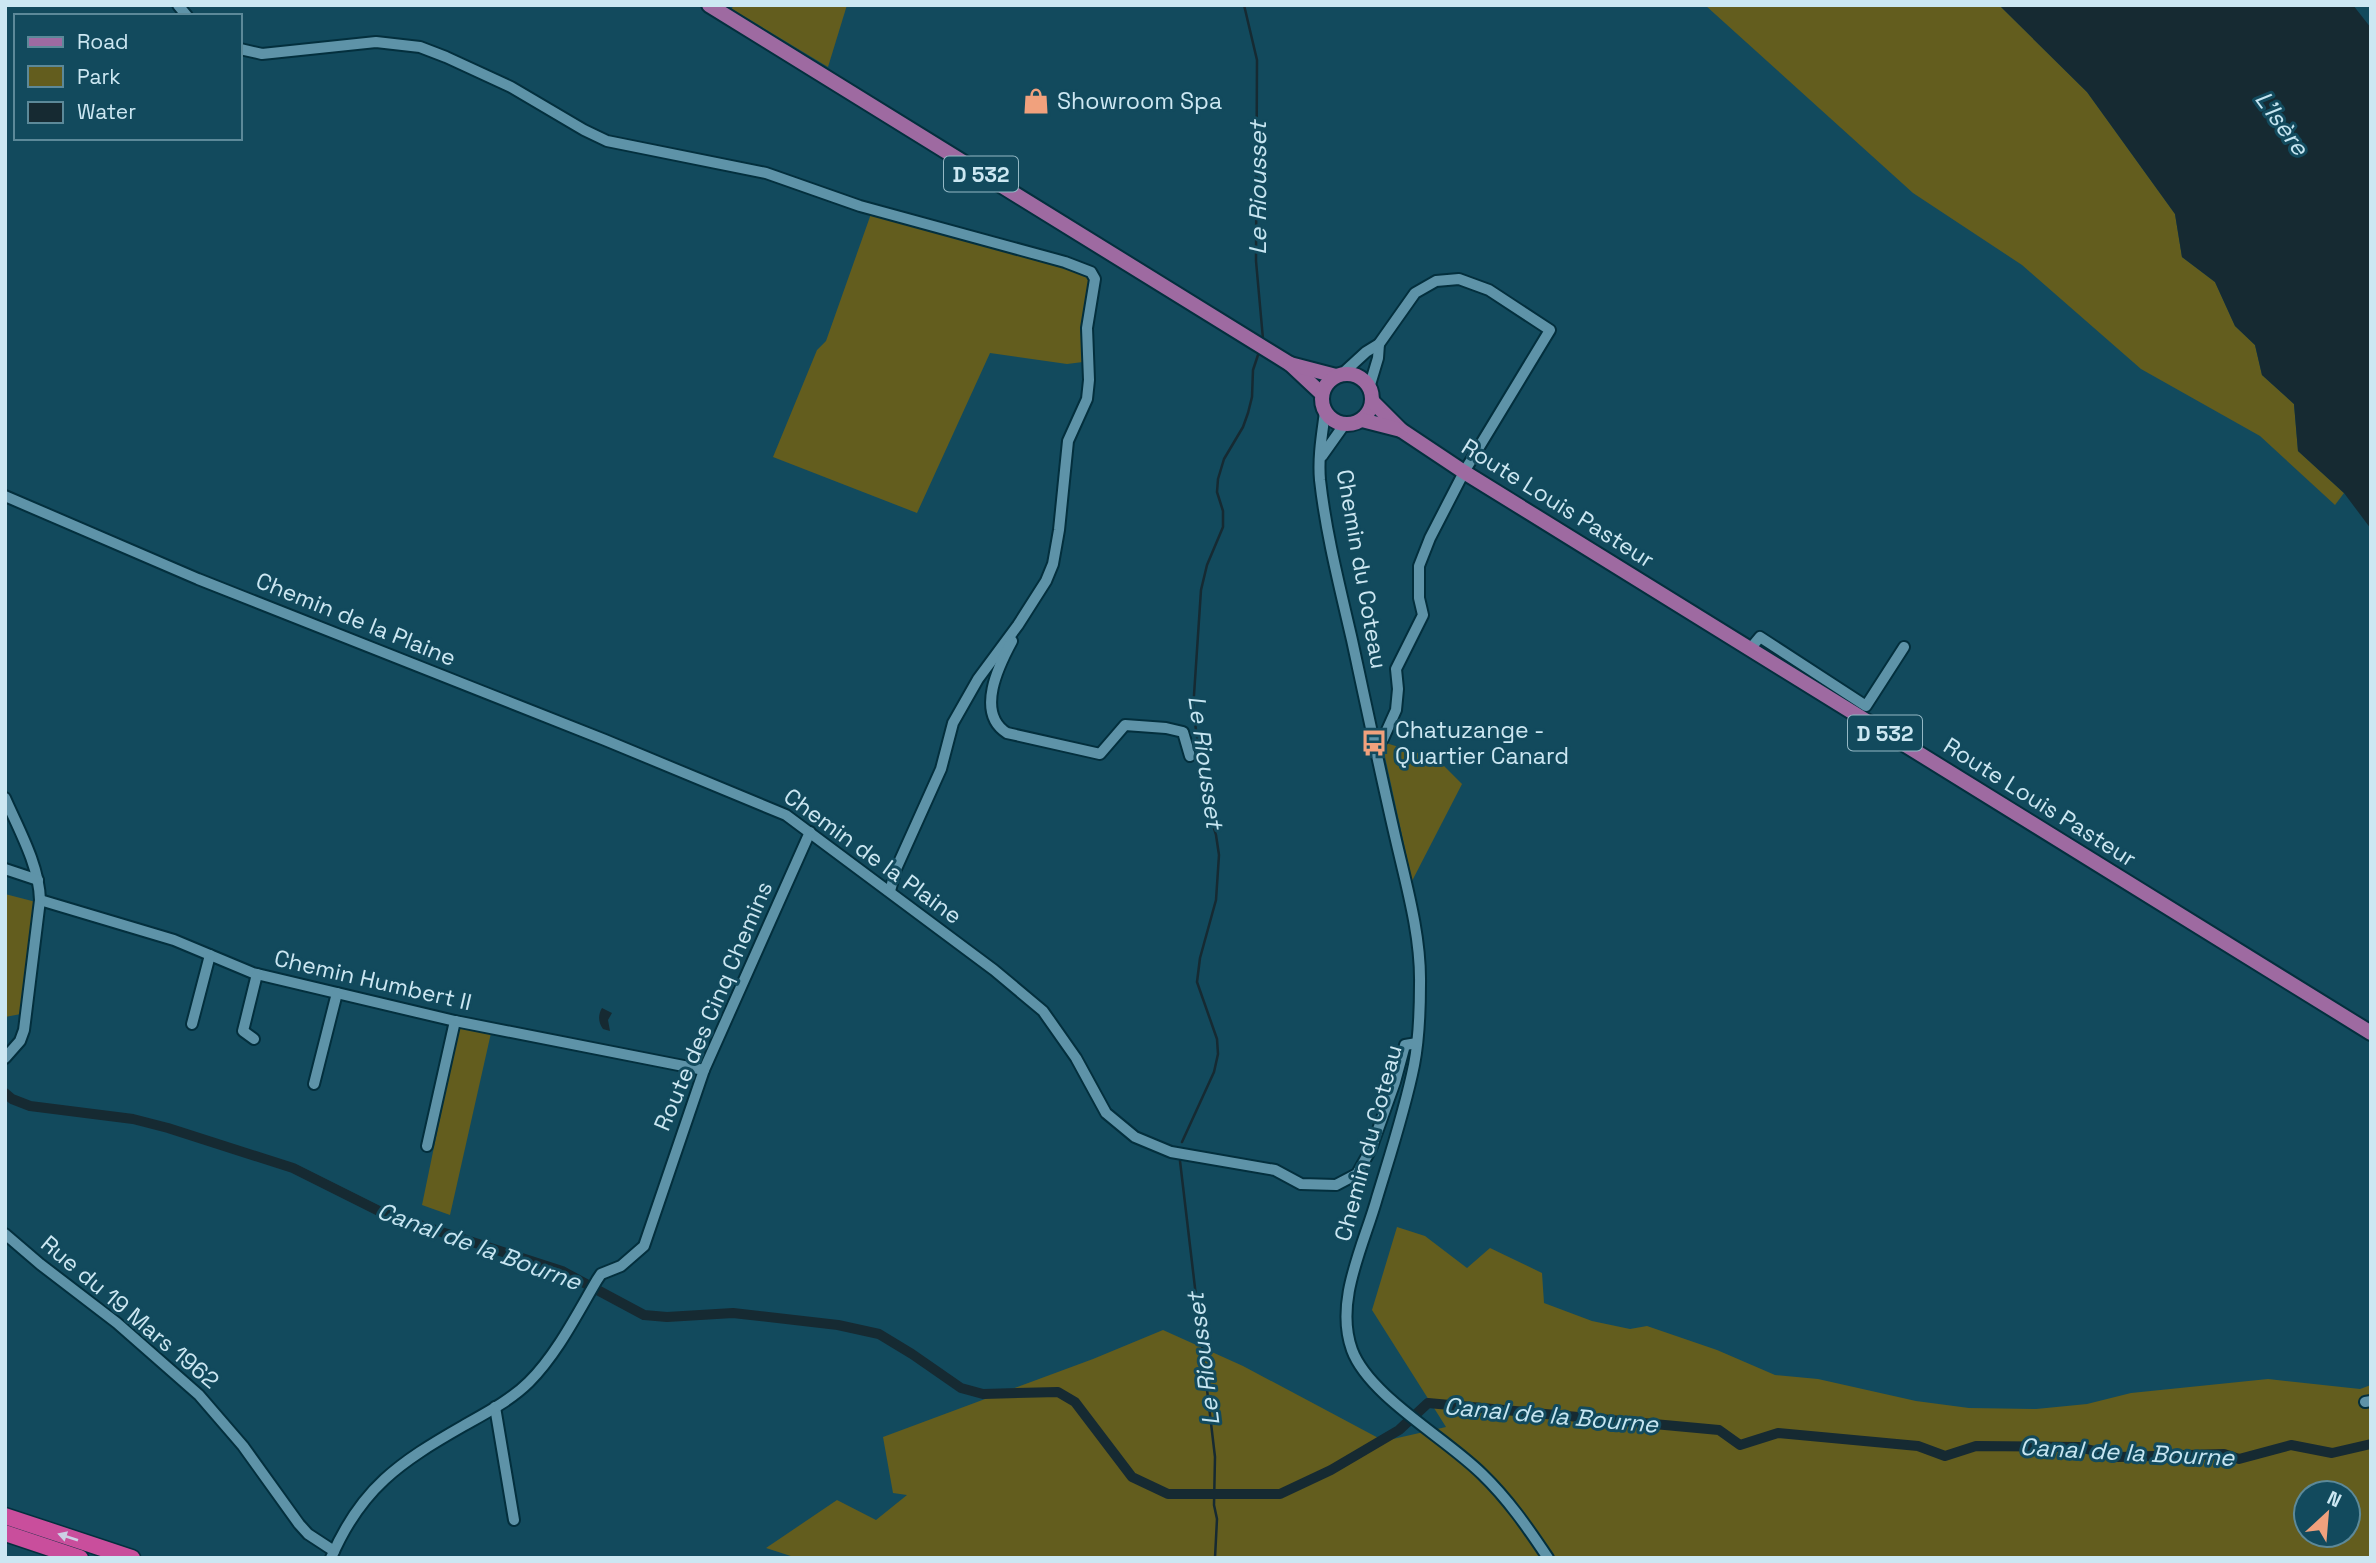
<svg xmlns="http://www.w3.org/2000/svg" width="2376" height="1563" viewBox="0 0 2376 1563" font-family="'Space Grotesk',sans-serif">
<rect width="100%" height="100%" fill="#124a5d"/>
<g fill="#635d1e" fill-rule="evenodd">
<path d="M733,5H847L828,67L732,9Z"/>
<path d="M1705,5H1999L2087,92L2175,214L2182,257L2215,282L2235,326L2255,345L2262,375L2294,404L2298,451L2344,493L2335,505L2260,436L2141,369L2022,265L1913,193Z"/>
<path d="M872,211L1078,271L1089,278L1083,362L1067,364L990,353L917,513L773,457L817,350L826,341Z"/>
<path d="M1386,743L1437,759L1462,784L1412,881L1384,752Z"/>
<path d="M5,894L36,902L21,1014L5,1017Z"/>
<path d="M459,1026L491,1033L450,1215L422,1205Z"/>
<path d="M1397,1227L1425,1236L1467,1268L1490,1248L1542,1273L1544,1303L1592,1321L1630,1329L1647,1326L1717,1350L1775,1375L1818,1379L1916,1401L1969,1408L2036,1409L2087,1404L2131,1393L2268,1379L2360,1389L2371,1385V1554L2367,1558H797L766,1548L837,1500L876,1520L907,1495L893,1493L883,1437L1093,1359L1163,1330L1243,1366L1384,1441L1446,1427L1372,1310ZM2306,1493H2348V1535H2306Z"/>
</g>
<g fill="#162a32">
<path d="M1999,5H2353L2371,28V529L2344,493L2298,451L2294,404L2262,375L2255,345L2235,326L2215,282L2182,257L2175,214L2087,92Z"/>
<path d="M602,1008L612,1013L608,1020L610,1031L603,1029C598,1023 598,1014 602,1008Z"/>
</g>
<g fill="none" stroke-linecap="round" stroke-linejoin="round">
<g stroke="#162a32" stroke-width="2.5">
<path d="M1244,5L1257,60L1256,261L1263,339"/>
<path d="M1182,1142L1214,1072L1218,1054L1217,1039L1197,982L1200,958L1216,900L1219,855L1216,835L1208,809L1193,710L1201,590L1207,565L1223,527V511L1217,492L1218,479L1224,459L1243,427L1248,413L1252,397L1253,370L1259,352"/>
<path d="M1180,1161L1215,1457L1214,1505L1217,1519L1215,1558"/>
</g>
<path stroke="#162a32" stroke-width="10" d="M5,1093L12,1099L30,1106L133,1119L168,1128L293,1168L383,1213L562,1271L644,1315L667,1317L733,1313L838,1325L879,1334L912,1354L961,1388L983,1394L1058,1392L1075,1402L1132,1477L1168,1494H1280L1331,1470L1399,1430L1428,1403L1719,1430L1740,1445L1778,1433L1918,1446L1945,1456L1976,1446L2079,1447L2118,1457L2224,1454L2239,1459L2291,1445L2332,1453L2371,1444"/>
<g stroke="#032f3d" stroke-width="14">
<g id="minor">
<path d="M178,5L187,16"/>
<path d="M240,49L262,54L376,42L420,47L446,57L511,87L584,130L607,141L766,173L860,206L1065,262L1091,272L1095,279L1087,328L1089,380L1087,399L1068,441L1059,530L1053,564L1046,581L1018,625L978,679L953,723L941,769L896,869L890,891"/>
<path d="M1342,374L1366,352L1379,344L1415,293L1436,281L1459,279L1489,290L1550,330L1464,472L1430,538L1419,566V598L1423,615L1396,669L1398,689L1396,710L1383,739L1374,743"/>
<path d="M1369,388L1378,358L1379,344"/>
<path d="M1325,412C1322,435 1318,457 1320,480C1326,534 1340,588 1352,640C1366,705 1380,771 1395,836C1406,884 1421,935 1420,984C1420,1011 1419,1039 1414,1065C1405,1110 1390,1155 1377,1198C1364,1245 1334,1301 1352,1350C1369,1396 1446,1438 1482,1474C1508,1499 1528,1528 1548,1558"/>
<path d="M1322,456L1344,425"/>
<path d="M5,496L198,579L605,740L786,815L994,970L1043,1011L1076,1058L1106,1113L1135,1137L1171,1152L1275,1170L1301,1184L1336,1185L1357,1174L1371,1149L1395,1082L1405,1045L1417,1043"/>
<path d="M1012,641C999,665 975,713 1007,733L1100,754L1125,725L1166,728L1183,732L1190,756"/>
<path d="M1750,649L1760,637L1866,706L1904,647"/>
<path d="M5,798C19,830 39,865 40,900L24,1030L20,1041L5,1058"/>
<path d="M5,869L38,880"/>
<path d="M40,900L174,940L253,973L455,1021L704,1070"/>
<path d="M192,1024L210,955"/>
<path d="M254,1039L243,1031L257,974"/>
<path d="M314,1084L337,993"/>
<path d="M427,1146L455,1021"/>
<path d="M5,1234L40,1264L117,1323L199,1395L243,1446L299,1524L308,1534L334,1551"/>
<path d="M2365,1402L2371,1401"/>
<path d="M495,1407L514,1520"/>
<path d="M331,1558C361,1488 400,1462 463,1426C486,1413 511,1400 529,1382C557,1354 577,1314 597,1280L601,1274L621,1266L644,1246L704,1070L810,832"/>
</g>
</g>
<g stroke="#032f3d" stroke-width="18">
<g id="major">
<path d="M709,5L1290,364L1322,394"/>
<path d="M1290,364L1336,376"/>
<circle cx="1347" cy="399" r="25"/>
<path d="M1372,401L1401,430L1464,472L2371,1033"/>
<path d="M1362,420L1401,430"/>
</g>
</g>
<g stroke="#032f3d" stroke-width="19">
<g id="highway">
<path d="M5,1516L132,1558"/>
<path d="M5,1533L80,1558"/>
</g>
</g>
<use href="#minor" stroke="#5e93a8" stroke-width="10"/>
<use href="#major" stroke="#9e6aa1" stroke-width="14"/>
<use href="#highway" stroke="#c94e9c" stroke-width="16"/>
</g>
<defs><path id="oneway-solid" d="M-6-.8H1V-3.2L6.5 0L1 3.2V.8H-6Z" transform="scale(1.75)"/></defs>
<use fill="#ccd0e5" href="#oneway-solid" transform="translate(68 1537) rotate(-162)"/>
<defs>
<g id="shop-bare" transform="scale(2.1)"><path d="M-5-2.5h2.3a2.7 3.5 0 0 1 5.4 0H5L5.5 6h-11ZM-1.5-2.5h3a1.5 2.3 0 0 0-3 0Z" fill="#f1a17d" stroke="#124a5d" stroke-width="2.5" paint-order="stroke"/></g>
<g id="bus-bare" transform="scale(2.1)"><path d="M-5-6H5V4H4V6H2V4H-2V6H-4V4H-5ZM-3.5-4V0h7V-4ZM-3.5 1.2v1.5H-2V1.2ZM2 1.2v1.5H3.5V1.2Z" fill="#f1a17d" stroke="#124a5d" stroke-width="2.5" paint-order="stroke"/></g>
</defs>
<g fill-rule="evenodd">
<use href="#shop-bare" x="1036" y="101"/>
<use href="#bus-bare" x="1374" y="743"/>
</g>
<g text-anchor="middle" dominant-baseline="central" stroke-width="6" stroke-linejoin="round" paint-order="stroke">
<g fill="#124a5d" stroke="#94b8c5" stroke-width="2">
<rect x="944" y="156.5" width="74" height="35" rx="5"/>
<rect x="1848" y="715.5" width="74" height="35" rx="5"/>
</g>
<g font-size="21" font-weight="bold" fill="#cce7f2">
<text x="981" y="174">D 532</text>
<text x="1885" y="733">D 532</text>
</g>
<g font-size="23" fill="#cce7f2" stroke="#124a5d" text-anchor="start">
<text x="1057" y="101">Showroom Spa</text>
<text x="1395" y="730">Chatuzange -<tspan x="1395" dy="26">Quartier Canard</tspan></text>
</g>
<g font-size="23" fill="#cce7f2" stroke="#124a5d">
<text transform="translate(1558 503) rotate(32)">Route Louis Pasteur</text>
<text transform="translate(1362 569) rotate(80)">Chemin du Coteau</text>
<text transform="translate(356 619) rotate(22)">Chemin de la Plaine</text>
<text transform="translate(2040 802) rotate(32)">Route Louis Pasteur</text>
<text transform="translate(873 856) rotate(36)">Chemin de la Plaine</text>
<text transform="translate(373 980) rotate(13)">Chemin Humbert II</text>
<text transform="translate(713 1006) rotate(-67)">Route des Cinq Chemins</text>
<text transform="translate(1368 1143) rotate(-75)">Chemin du Coteau</text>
<text transform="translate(130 1312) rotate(40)">Rue du 19 Mars 1962</text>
</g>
<g font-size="24" font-style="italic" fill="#c6e5f1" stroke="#124a5d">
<text transform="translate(2282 123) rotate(54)">L'Isère</text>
<text transform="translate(1257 188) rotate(-90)">Le Riousset</text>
<text transform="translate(1206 762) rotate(82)">Le Riousset</text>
<text transform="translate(479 1246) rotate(20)">Canal de la Bourne</text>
<text transform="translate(1203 1359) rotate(-97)">Le Riousset</text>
<text transform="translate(1551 1415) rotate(5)">Canal de la Bourne</text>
<text transform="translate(2127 1452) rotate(3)">Canal de la Bourne</text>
</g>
</g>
<rect width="2376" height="1563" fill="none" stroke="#cce7f2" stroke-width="14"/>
<rect x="14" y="14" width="228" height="126" fill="#124a5d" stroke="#5c8999" stroke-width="2"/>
<rect x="28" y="37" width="35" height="10" fill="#9e6aa1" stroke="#5c8999" stroke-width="2"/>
<text x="77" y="49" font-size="21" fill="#cce7f2">Road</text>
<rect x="28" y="66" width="35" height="21" fill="#635d1e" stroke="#5c8999" stroke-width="2"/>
<text x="77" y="84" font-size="21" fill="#cce7f2">Park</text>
<rect x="28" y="102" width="35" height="21" fill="#162a32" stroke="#5c8999" stroke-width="2"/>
<text x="77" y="119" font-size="21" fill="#cce7f2">Water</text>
<g transform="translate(2327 1514) rotate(26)"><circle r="33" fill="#124a5d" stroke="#5c8999" stroke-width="2"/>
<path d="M0-5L12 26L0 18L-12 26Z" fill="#f1a17d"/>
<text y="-10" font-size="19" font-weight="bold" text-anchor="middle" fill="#cce7f2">N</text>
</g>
</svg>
